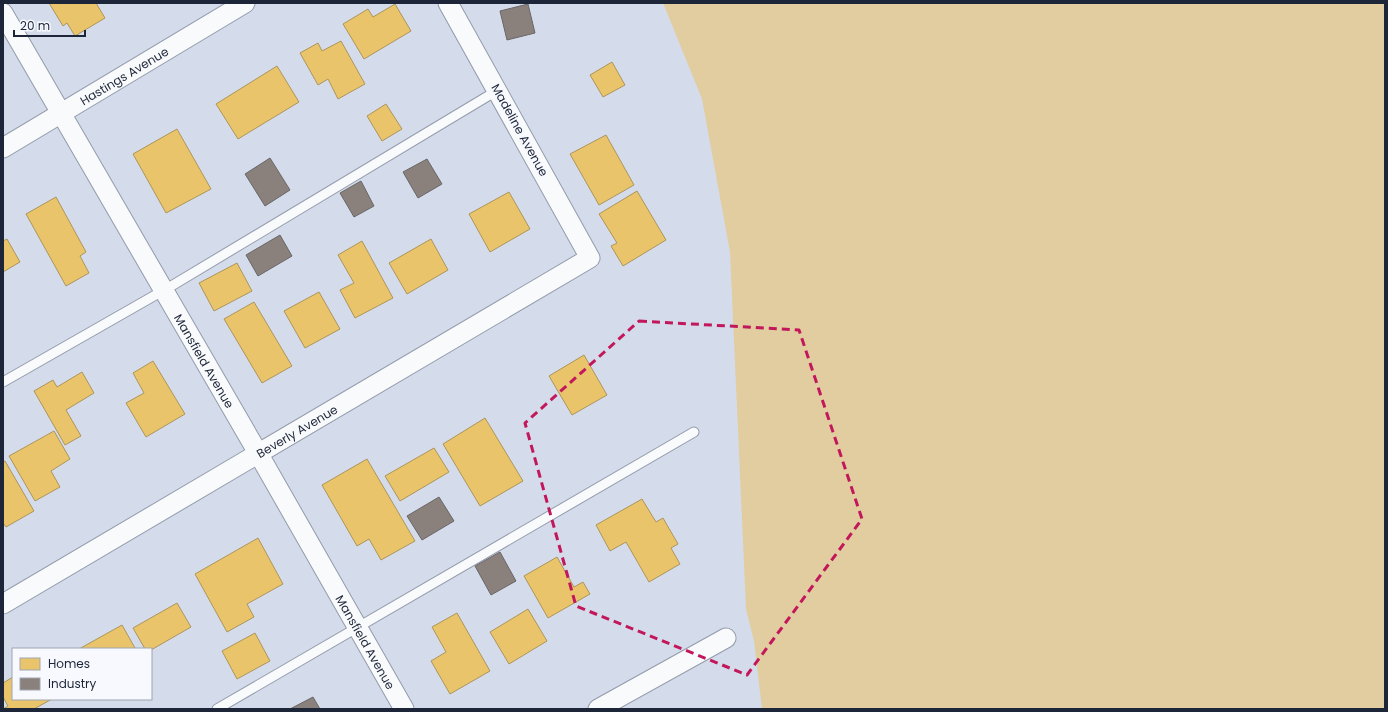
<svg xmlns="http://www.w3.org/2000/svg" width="1388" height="712" viewBox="0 0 1388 712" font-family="Poppins,sans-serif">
<rect width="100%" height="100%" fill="#d4dcec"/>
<path fill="#e1cda0" d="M663,3H1385V709H762L754,641L746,609L730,252L702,99Z"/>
<g fill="#e9c46a" stroke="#ac955b">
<path d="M49,3H96L105,18L75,36L67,23L63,26Z"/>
<path d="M395,4L411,31L364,59L343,24L368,9L373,17Z"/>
<path d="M341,41L365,84L338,99L328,79L318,85L300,53L318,43L322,51Z"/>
<path d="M612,62L625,85L603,97L590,75Z"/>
<path d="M277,66L299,102L238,139L216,104Z"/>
<path d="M386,104L402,129L382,141L367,116Z"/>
<path d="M177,129L211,189L166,213L133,154Z"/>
<path d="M606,135L634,185L599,205L570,154Z"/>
<path d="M637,191L666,240L623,266L611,246L617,243L599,214Z"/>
<path d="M509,192L530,229L490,252L469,214Z"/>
<path d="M56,197L86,252L80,256L89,273L66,286L26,214Z"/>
<path d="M7,239L20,262L3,272V241Z"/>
<path d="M431,239L448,270L407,294L389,263Z"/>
<path d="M362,241L393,298L355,318L340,290L354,283L338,255Z"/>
<path d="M237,263L252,291L214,311L199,283Z"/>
<path d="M319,292L340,329L305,348L284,311Z"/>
<path d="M254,302L292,366L262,383L224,319Z"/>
<path d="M584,355L607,395L572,415L549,376Z"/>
<path d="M153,361L185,414L146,437L126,403L144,393L133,373Z"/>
<path d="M82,372L94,393L66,410L81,436L65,445L34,391L53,380L57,387Z"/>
<path d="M485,418L523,481L480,506L443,444Z"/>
<path d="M54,431L70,459L51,471L60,487L35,501L9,456Z"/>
<path d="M434,448L449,472L400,501L385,476Z"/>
<path d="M367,459L415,541L381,560L369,539L357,546L322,485Z"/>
<path d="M5,461L34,511L6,527L3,523V462Z"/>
<path d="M642,499L656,522L663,518L678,544L671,548L680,564L649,582L626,542L610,551L596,525Z"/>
<path d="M258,538L283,584L247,604L254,617L227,632L195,574Z"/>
<path d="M557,557L574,587L583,582L590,594L548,618L524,576Z"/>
<path d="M177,603L191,627L151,650V649H145L133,628Z"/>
<path d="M528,609L547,641L509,664L490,632Z"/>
<path d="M457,613L490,671L450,694L431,661L446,652L432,627Z"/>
<path d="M122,625L135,648L133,649H79Z"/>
<path d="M255,633L270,661L237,679L222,651Z"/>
<path d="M13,677V699H52L34,709H3L8,706L3,697V683Z"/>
</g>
<g fill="#8a817c" stroke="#696668">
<path d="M528,4L535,33L507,40L500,11Z"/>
<path d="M270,158L290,190L265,206L245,174Z"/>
<path d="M427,159L442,184L418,198L403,172Z"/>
<path d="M361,181L374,206L354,217L340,193Z"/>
<path d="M280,235L292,256L258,276L246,255Z"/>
<path d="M439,497L454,521L422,540L407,516Z"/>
<path d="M500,552L516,581L491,595L475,566Z"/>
<path d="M313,697L320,709H290Z"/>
</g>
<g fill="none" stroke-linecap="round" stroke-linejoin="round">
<g stroke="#939baa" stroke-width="11">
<g id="lane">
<path d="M3,382L173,285L498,90"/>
<path d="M217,709L694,432"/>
</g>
</g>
<g stroke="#939baa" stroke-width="21">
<g id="street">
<path id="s1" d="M3,13L258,453L404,709"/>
<path id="s2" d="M3,148L245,3"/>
<path id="s3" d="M3,604L590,258L448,3"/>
<path d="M598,709L726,638"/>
</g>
</g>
<use href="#lane" stroke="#f9fafc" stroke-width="9"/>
<use href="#street" stroke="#f9fafc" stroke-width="19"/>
</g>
<path fill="none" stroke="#c2185b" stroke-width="3" stroke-dasharray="8 5" stroke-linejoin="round" d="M639,321L799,330L862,519L747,675L576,606L525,423Z"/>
<g text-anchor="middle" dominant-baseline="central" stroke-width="4" stroke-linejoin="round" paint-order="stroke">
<g font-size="12" fill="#1d2638" stroke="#f7f9fe">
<text stroke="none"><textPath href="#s2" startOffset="141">Hastings Avenue</textPath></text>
<text transform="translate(520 130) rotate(61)">Madeline Avenue</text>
<text stroke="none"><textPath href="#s1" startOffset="402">Mansfield Avenue</textPath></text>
<text stroke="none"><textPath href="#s3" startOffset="341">Beverly Avenue</textPath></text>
<text stroke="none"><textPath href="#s1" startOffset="726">Mansfield Avenue</textPath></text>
</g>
</g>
<rect width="1388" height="712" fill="none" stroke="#1d2638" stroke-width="8"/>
<rect x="12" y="648" width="140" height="52" fill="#f7f9fe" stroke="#a0a5af"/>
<rect x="20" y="658" width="20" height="12" fill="#e9c46a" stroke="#a0a5af"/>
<text x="48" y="668" font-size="12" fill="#1d2638">Homes</text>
<rect x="20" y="678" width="20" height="12" fill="#8a817c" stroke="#a0a5af"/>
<text x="48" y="688" font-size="12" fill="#1d2638">Industry</text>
<path d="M14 30v6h71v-6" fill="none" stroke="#1d2638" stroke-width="2"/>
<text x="20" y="30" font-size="12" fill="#1d2638" stroke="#f7f9fe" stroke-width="3" paint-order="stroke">20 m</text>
</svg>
